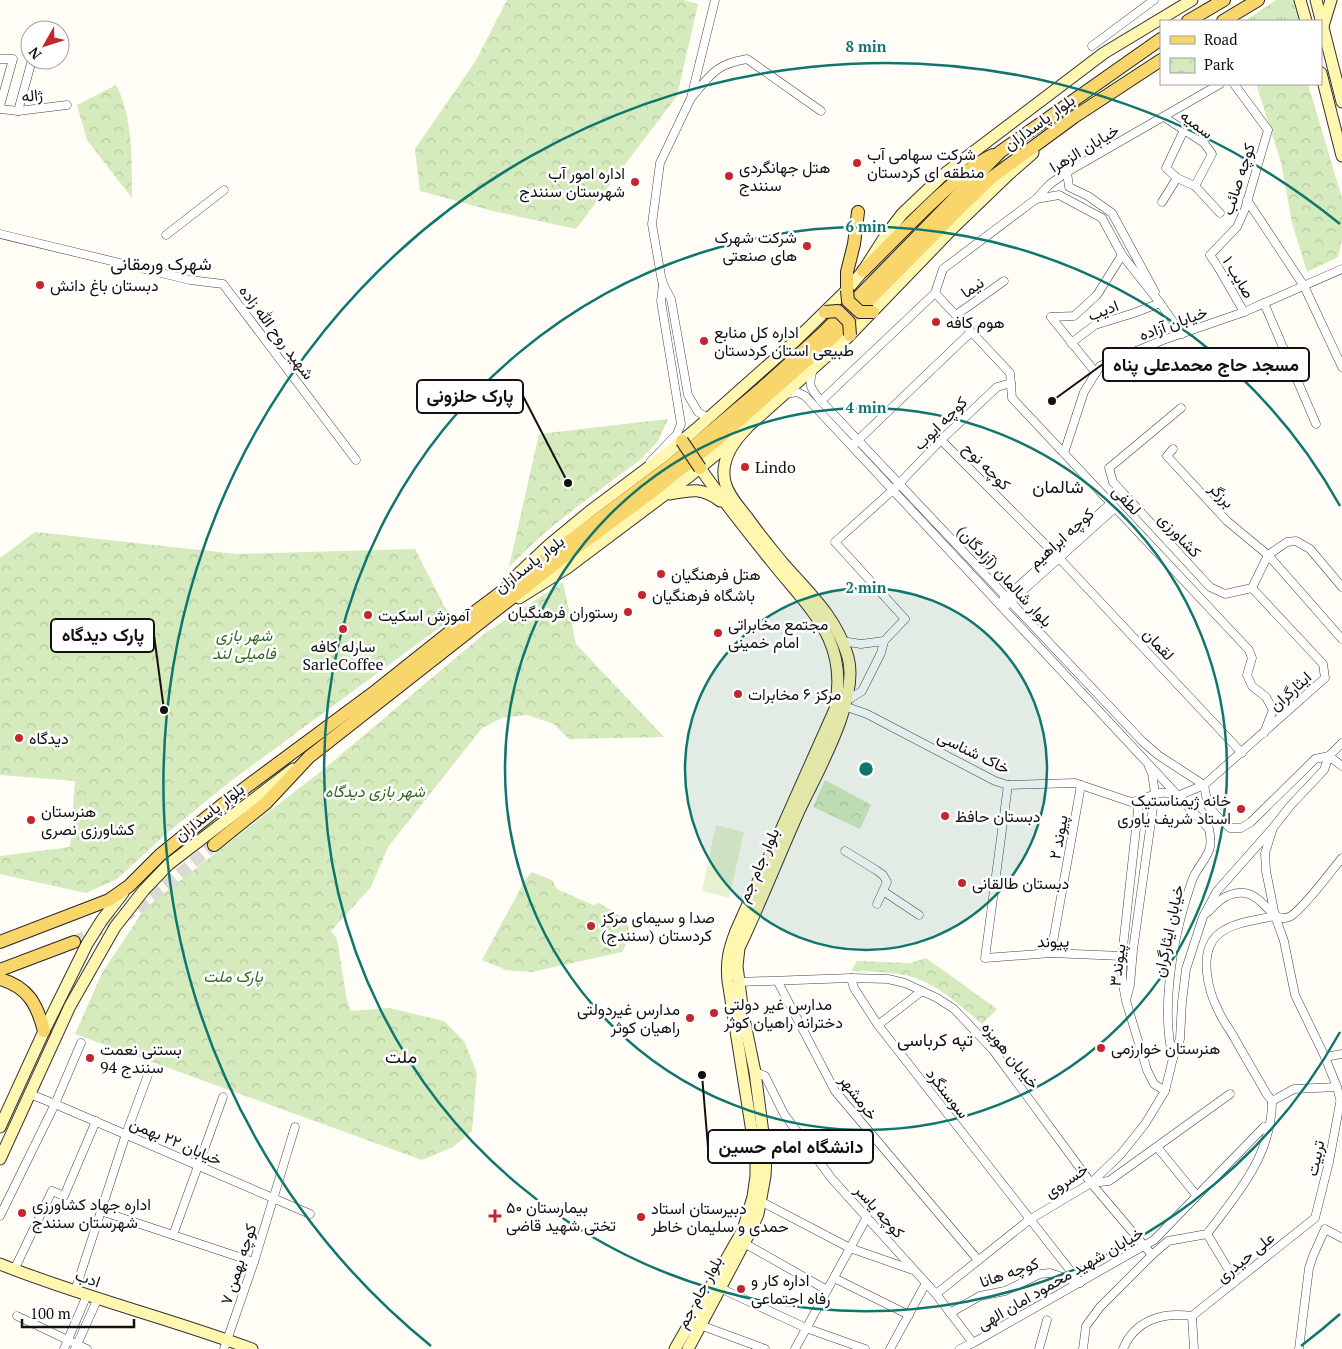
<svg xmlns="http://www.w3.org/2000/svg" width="1342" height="1349" viewBox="0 0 1342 1349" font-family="'PT Serif',Vazirmatn,serif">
<defs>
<pattern id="grass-tufts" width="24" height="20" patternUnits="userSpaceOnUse" patternTransform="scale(1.25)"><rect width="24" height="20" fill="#d5ebbd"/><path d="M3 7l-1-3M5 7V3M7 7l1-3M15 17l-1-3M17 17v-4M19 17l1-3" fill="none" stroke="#b6c8a1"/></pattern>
<pattern id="park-crowns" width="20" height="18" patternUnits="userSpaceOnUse" patternTransform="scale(1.25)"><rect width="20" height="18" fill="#d5ebbd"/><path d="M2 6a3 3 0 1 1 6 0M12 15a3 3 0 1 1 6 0" fill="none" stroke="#b6c8a1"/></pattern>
</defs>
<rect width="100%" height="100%" fill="#fffdf5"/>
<path fill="url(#grass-tufts)" d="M1276,0H1295L1300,21H1245Z"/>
<g fill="url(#park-crowns)">
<path d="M507,0H683L698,4L677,96L576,229L493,211L420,191L415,149L475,62Z"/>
<path d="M1256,84H1308L1342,198V239L1338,257L1307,272L1292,223L1281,162Z"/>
<path d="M116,85C133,116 132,163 132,198L87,140L77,105Z"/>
<path d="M668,419L658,441L640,460L578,506L543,534L509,567L539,434Z"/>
<path d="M35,532L237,554L415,549L451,619L231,781L167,833L117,879L86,893L0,874V856L70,847L75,781L0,775V558Z"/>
<path d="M563,582L576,644L664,737L569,739L554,724L527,715L502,718L482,728L388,847L371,887L331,931L337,939L347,1000L351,1011L389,1008L444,1021L464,1041L477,1073L472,1131L453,1147L422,1160L75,1034L102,973L145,908L324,769L484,634Z"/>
<path d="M825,780L871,805L860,829L813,807Z"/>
<path d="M532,872L552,880L557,889L593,905L599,903C621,917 640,922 622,952L532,972L506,970L482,960L525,880Z"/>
<path d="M926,958L997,1009L982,1024C964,1009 945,991 923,981C901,971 875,972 851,971L857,961L911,963Z"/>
</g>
<path fill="#e6f2cf" d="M716,825L744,832L729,898L702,891Z"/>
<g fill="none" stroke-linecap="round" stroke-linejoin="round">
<path stroke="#dbdad3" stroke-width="12" stroke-dasharray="12 6" stroke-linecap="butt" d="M74,942L117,921L144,904L214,845"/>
<g stroke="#444" stroke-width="9">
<g id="street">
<path d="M1092,46L1154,0"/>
<path d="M0,59H13L0,106"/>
<path d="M1234,84L1268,130L1245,209L1237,227L1210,255L1218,267L1244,312"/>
<path d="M692,97C711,74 716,64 747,59L821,111"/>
<path d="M0,109L18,111L67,105"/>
<path d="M18,111L32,60"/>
<path d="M1164,117L1204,143L1212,154L1195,186"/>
<path d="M1184,130L1166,168L1177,178L1195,186L1220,213"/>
<path d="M1067,172L1069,187L1088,196L1112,213L1155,292"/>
<path d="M1036,199L1059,195L1102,218L1122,255L1160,303L1182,334"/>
<path d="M1247,200L1304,286L1342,367"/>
<path d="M1162,202L1177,178"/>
<path d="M0,234L190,280L223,284L356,460"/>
<path d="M166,235L224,190"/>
<path d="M935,293L1010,373L1012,398L1249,650L1252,658L1247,675L1252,686L1266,697L1273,710L1264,733"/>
<path d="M1264,303L1316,424"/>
<path d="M956,315L1004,281"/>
<path d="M1051,317L1074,316L1097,295L1122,255"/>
<path d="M1051,317L1096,373"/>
<path d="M1071,343L1095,325L1134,313L1160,303"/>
<path d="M813,369C808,386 810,388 821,401L1143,742L1158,755L1204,785L1208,806L1219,818L1230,828H1241L1251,822L1315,759L1329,756L1342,743"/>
<path d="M785,394L797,392L805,396L1209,829C1214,852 1206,855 1195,874C1191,881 1189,891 1186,899C1172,944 1161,1012 1173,1058"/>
<path d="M821,401L935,293L943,269L1036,199L1050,184L1067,172L1220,84"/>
<path d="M1181,408L1109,468L1113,482L1210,587L1225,594L1252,588"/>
<path d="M708,418L698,412L688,395L671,299L663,284L661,276L652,224L660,163L691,98L715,0"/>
<path d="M941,440L1059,558L1242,753"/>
<path d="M855,443L971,332"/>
<path d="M1173,449L1167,456L1227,521L1268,555L1342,639"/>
<path d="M1064,453L1084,392L1100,366L1163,340L1244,312L1342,269"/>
<path d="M650,462L677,434L681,424L661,301L663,284"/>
<path d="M1252,588L1268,555L1287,542L1296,541L1310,549L1342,587"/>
<path d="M1003,600L1111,503"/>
<path d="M1008,604L1115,508"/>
<path d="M842,641L861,644L884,641"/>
<path d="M846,701L862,691L881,653L884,641L905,619L835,542L893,490L941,440L997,387L1011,383"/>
<path d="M844,706L867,714L995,781L1008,785L1075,783L1131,802C1153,799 1152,788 1178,795"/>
<path d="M1329,756L1342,766"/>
<path d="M1008,785L985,958L1051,953L1122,956"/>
<path d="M1180,795L1204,785L1325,678L1323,664L1252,588"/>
<path d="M1139,801L1122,956V979L1126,1001L1147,1070L1154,1084L1165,1091"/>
<path d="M1272,831L1265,853L1266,871L1275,916L1284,941L1295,995L1325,1057L1337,1087L1342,1107"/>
<path d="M845,851L876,870L883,875L887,882L877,904"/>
<path d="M883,891L919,915"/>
<path d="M1208,912C1213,907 1219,900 1225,897C1263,878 1268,929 1291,916C1305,907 1330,872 1342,858"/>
<path d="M1275,916C1257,920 1234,922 1220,933C1197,950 1208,991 1219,1012C1223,1021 1230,1030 1235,1039C1245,1057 1256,1075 1266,1093L1272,1101L1294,1089L1337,1087"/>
<path d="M1051,953L1081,785"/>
<path d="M851,978L854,988L878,1025L1080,1283"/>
<path d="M739,982L851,978L888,979L905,983L937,998L954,1009L993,1050L1091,1183L1152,1255L1168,1241L1207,1234C1238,1193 1272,1155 1272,1101"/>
<path d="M778,982L835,1091L978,1260"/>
<path d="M1127,997L1130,985L1133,950L1155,793L1152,773L1149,767"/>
<path d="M878,1025L922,991"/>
<path d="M1325,1057L1342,1054"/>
<path d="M755,1072L765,1076L784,1114L832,1179L936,1294L973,1343"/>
<path d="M30,1094L55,1104L310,1214"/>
<path d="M1157,1147L1197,1196"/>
<path d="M1091,1183L1109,1181L1230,1094"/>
<path d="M760,1201L850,1248L913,1270"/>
<path d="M101,1211L254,1262"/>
<path d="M0,1216L55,1104L81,1043"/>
<path d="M1207,1234L1227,1267"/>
<path d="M173,1235L223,1097"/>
<path d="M744,1243L827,1290"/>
<path d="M14,1270L52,1191L64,1196L96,1121"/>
<path d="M834,1278L909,1315"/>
<path d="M720,1288L806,1328L865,1349"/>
<path d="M75,1291L126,1134L149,1072"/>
<path d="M936,1294L1029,1220L1091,1183L1121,1154L1145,1124L1165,1091L1173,1058L1180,1039L1182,1002L1186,969L1203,917L1217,891L1272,829L1291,805L1324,770L1329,756"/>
<path d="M950,1313L980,1296L1005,1291L1040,1274L1050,1273L1080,1283"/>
<path d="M17,1316L87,1349"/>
<path d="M1192,1316L1315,1218L1329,1162L1340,1103"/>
<path d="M1192,1316L1194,1349"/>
<path d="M700,1325L765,1349"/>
<path d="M64,1349L87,1295"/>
<path d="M75,1349L98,1298"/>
<path d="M224,1349L254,1262L295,1127"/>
<path d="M795,1349L867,1217"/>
<path d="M890,1349L926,1283"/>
<path d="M960,1349L973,1343L1154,1240L1264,1127"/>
<path d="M1039,1349L1047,1320"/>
<path d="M1083,1349L1086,1326L1100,1307L1152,1255"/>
<path d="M1123,1349C1135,1320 1162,1312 1192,1316"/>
<path d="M1299,1349L1309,1268L1313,1256L1325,1229L1342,1238"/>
</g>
</g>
<g stroke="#333" stroke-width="13">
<g id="secondary">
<path d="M1300,0L1306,21"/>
<path d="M1316,0L1342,102"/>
<path d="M1323,26L1331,0"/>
<path d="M1321,73L1342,156"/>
<path d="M670,494C691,490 702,487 720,501"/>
<path d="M518,574L549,545L589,512L665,455L696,429L793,343L847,290L863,271L886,235L902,214L943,175L1104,53L1192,0"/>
<path d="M519,598L567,568L691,475L724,448L847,338L955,226L1009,174L1033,153"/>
<path d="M0,1127L44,1031L87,944L102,920L123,893"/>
<path d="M0,1159L70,1006L115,927L144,890L169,864L293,769"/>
<path d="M0,1264C82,1297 169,1318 252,1349"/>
<path d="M675,1349L743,1230L753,1197L756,1176V1157L728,981C726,961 729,949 736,931L835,709C849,640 811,611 772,562C747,531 723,501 700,468"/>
<path d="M688,1349L751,1230L758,1214L765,1176L766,1156L755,1072L743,1014L737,966L739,948C760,904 778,858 798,813C816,774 860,700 848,657C836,616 809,593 782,562C770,547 758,533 747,517C739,507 728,495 725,482C720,461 733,442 747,428"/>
</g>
</g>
<g stroke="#222" stroke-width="14">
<g id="primary">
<path d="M1188,21L1224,0"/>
<path d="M1223,21L1258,0"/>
<path d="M863,271C889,245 914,219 941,194C957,180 974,164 993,155"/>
<path d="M847,290V272L854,244L858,212"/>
<path d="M214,845L266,803L309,757L565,556L648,495L719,438L831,339L959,209L991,178L1074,117L1161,60"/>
<path d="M0,942L109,900L129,886L160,855L222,805L377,690L480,608L671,465L762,388L824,332L1000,152L1161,39"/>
<path d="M0,970L74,942"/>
<path d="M0,979C28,987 37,1004 44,1031"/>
</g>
</g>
<use href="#street" stroke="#fff" stroke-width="8"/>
<use href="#secondary" stroke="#fff6b0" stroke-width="11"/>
<use href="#primary" stroke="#f9d66b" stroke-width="12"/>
<g stroke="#222" stroke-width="14" stroke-linecap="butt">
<g id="primary-bridge">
<path d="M847,290L848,301L860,312H873"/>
<path d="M825,312L838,311L849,322L850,335"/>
<path d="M682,441L700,468"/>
</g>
</g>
<use href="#primary-bridge" stroke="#f9d66b" stroke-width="12"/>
</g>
<circle cx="866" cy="769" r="181" fill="#0f766e" fill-opacity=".12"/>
<g fill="none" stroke="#0f766e" stroke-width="2.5">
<circle cx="866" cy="769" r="181"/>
<circle cx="866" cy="769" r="361"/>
<path d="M1340 1032A542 542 0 1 1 1340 506"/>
<path d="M1340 1314A722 722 0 0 1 1301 1346M431 1346A722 722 0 1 1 1340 224"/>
</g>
<g fill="#c4262e" stroke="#fff" stroke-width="2">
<circle cx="857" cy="163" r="5"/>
<circle cx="729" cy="176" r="5"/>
<circle cx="635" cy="182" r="5"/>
<circle cx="807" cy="246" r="5"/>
<circle cx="40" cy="285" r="5"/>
<circle cx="936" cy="322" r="5"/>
<circle cx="704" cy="341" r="5"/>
<circle cx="745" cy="467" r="5"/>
<circle cx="661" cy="574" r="5"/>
<circle cx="642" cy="595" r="5"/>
<circle cx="628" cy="612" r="5"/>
<circle cx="368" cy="615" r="5"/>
<circle cx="343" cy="629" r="5"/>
<circle cx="718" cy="633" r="5"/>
<circle cx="738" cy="694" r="5"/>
<circle cx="19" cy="738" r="5"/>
<circle cx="1241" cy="809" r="5"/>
<circle cx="945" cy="816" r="5"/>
<circle cx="31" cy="820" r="5"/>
<circle cx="962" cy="883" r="5"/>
<circle cx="591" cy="926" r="5"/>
<circle cx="714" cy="1013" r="5"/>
<circle cx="690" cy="1018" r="5"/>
<circle cx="1101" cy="1048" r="5"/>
<circle cx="90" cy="1058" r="5"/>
<circle cx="22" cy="1213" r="5"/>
<path d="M492.5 1208.5h5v5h5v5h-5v5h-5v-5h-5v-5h5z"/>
<circle cx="641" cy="1217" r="5"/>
<circle cx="741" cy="1289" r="5"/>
</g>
<g text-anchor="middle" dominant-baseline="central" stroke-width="5" stroke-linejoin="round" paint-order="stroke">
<g font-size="16" fill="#111" stroke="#fff">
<text transform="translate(32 95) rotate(-6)">ژاله</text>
<text transform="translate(1039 122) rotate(-36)">بلوار پاسداران</text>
<text transform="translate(1197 124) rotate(37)">سمیه</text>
<text transform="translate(1084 148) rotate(-31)">خیابان الزهرا</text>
<text transform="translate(1238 179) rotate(-72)">کوچه صائب</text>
<text transform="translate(1239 277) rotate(59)">صایب ۱</text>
<text transform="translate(972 287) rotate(-35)">نیما</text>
<text transform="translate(1103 310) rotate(-21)">ادیب</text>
<text transform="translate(1173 323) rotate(-20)">خیابان آزاده</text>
<text transform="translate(277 332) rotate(53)">شهید روح الله زاده</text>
<text transform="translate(940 423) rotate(-45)">کوچه ایوب</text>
<text transform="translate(987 466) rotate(45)">کوچه نوح</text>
<text transform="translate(1222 495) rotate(47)">برزگر</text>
<text transform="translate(1127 500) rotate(47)">لطفی</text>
<text transform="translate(1180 535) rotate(47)">کشاورزی</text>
<text transform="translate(1061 538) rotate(-42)">کوچه ابراهیم</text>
<text transform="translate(529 564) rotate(-38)">بلوار پاسداران</text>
<text transform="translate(1005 576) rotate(47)">بلوار شالمان (آزادگان)</text>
<text transform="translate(1159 644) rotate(47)">لقمان</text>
<text transform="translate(1290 691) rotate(-42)">ایثارگران</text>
<text transform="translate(974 752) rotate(26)">خاک شناسی</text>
<text transform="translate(209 812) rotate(-38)">بلوار پاسداران</text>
<text transform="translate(1058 837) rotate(-80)">پیوند ۲</text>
<text transform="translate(758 865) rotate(-66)">بلوار جام جم</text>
<text transform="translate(1168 931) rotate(-78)">خیابان ایثارگران</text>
<text transform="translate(1053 941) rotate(-1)">پیوند</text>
<text transform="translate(1117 965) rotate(-83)">پیوند۳</text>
<text transform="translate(1011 1055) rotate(51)">خیابان هویزه</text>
<text transform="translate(948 1093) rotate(52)">سوسنگرد</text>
<text transform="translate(859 1097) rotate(53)">خرمشهر</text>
<text transform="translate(176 1141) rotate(23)">خیابان ۲۲ بهمن</text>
<text transform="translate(1315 1158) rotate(-78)">تربیت</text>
<text transform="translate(1066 1180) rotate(-34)">خسروی</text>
<text transform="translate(880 1211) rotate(48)">کوچه یاسر</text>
<text transform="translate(1245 1257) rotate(-39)">علی حیدری</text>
<text transform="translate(238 1264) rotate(-72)">کوچه بهمن ۷</text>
<text transform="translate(1009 1272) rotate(-19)">کوچه هانا</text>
<text transform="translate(88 1278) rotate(19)">ادب</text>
<text transform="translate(1060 1278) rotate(-30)">خیابان شهید محمود امان الهی</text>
<text transform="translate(699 1292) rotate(-62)">بلوار جام جم</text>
</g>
<g font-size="16" fill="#111" stroke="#fff" text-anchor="start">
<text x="867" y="154">شرکت سهامی آب<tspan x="867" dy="18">منطقه ای کردستان</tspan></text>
<text x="739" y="167">هتل جهانگردی<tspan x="739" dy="18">سنندج</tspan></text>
<text x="625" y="173" text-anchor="end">اداره امور آب<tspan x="625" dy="18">شهرستان سنندج</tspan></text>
<text x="797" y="237" text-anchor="end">شرکت شهرک<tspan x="797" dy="18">های صنعتی</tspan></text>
<text x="50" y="285">دبستان باغ دانش</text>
<text x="946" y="322">هوم کافه</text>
<text x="714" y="332">اداره کل منابع<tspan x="714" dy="18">طبیعی استان کردستان</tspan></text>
<text x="755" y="467">Lindo</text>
<text x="671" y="574">هتل فرهنگیان</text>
<text x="652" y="595">باشگاه فرهنگیان</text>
<text x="618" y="612" text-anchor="end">رستوران فرهنگیان</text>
<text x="378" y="615">آموزش اسکیت</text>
<text x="728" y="624">مجتمع مخابراتی<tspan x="728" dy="18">امام خمینی</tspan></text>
<text x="343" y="646" text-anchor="middle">سارله کافه<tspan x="343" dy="18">SarleCoffee</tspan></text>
<text x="748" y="694">مرکز ۶ مخابرات</text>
<text x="29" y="738">دیدگاه</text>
<text x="1231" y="800" text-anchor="end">خانه ژیمناستیک<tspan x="1231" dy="18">استاد شریف یاوری</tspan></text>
<text x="41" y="811">هنرستان<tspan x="41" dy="18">کشاورزی نصری</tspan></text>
<text x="955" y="816">دبستان حافظ</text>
<text x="972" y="883">دبستان طالقانی</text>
<text x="601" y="917">صدا و سیمای مرکز<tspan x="601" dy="18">کردستان (سنندج)</tspan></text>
<text x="724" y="1004">مدارس غیر دولتی<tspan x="724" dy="18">دخترانه راهیان کوثر</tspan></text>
<text x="680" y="1009" text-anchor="end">مدارس غیردولتی<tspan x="680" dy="18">راهیان کوثر</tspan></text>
<text x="1111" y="1048">هنرستان خوارزمی</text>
<text x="100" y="1049">بستنی نعمت<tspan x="100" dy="18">سنندج 94</tspan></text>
<text x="32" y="1204">اداره جهاد کشاورزی<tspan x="32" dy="18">شهرستان سنندج</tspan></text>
<text x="506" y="1207">بیمارستان ۵۰<tspan x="506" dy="18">تختی شهید قاضی</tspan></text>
<text x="651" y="1208">دبیرستان استاد<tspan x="651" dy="18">حمدی و سلیمان خاطر</tspan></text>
<text x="751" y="1280">اداره کار و<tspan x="751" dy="18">رفاه اجتماعی</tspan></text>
</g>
<g font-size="16" font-style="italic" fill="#2f6b1f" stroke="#fff">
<text x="244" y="635">شهر بازی<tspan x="244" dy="18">فامیلی لند</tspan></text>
<text x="375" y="791">شهر بازی دیدگاه</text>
<text x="233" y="976">پارک ملت</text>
</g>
<g font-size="18" fill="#111" stroke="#fff">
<text x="161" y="263">شهرک ورمقانی</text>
<text x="1058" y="486">شالمان</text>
<text x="935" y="1039">تپه کرباسی</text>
<text x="401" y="1056">ملت</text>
</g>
</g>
<circle cx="866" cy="769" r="8" fill="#0f766e" stroke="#fff" stroke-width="2.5"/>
<g font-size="15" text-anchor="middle" font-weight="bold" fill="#0f766e" stroke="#fff" stroke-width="5" stroke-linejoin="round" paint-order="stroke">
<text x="866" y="52">8 min</text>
<text x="866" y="232">6 min</text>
<text x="866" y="413">4 min</text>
<text x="866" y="593">2 min</text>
</g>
<path fill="none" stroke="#111" stroke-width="2" d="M1052 401L1103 364M568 483L523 396M164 710L154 635M702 1075L708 1147"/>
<g fill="#111" stroke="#fff" stroke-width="2">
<circle cx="1052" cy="401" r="5"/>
<circle cx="568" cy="483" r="5"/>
<circle cx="164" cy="710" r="5"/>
<circle cx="702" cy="1075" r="5"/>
</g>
<g fill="#fff" stroke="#111" stroke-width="2">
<rect x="1103" y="348" width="206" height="33" rx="5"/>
<rect x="417" y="380" width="106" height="33" rx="5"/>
<rect x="51" y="619" width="103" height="33" rx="5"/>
<rect x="708" y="1130" width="165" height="33" rx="5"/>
</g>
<g font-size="18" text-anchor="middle" font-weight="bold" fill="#111">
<text x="1206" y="371">مسجد حاج محمدعلی پناه</text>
<text x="470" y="402">پارک حلزونی</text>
<text x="103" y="641">پارک دیدگاه</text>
<text x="791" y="1153">دانشگاه امام حسین</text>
</g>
<rect x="1160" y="20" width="162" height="65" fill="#ffffff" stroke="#a0a0a0"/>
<rect x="1170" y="36" width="25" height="8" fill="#f9d66b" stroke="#a0a0a0"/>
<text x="1204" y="45" font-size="15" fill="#111111">Road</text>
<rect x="1170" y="58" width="25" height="15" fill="url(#park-crowns)" stroke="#a0a0a0"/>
<text x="1204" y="70" font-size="15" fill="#111111">Park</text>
<g transform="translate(45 45) rotate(231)"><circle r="24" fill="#ffffff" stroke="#a0a0a0"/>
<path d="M0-4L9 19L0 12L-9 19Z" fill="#c4262e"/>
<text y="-8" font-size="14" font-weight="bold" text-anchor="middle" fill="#111111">N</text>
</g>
<path d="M22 1319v8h112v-8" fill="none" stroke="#111111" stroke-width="2.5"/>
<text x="30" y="1319" font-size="15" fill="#111111" stroke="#ffffff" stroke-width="4" paint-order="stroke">100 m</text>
</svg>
